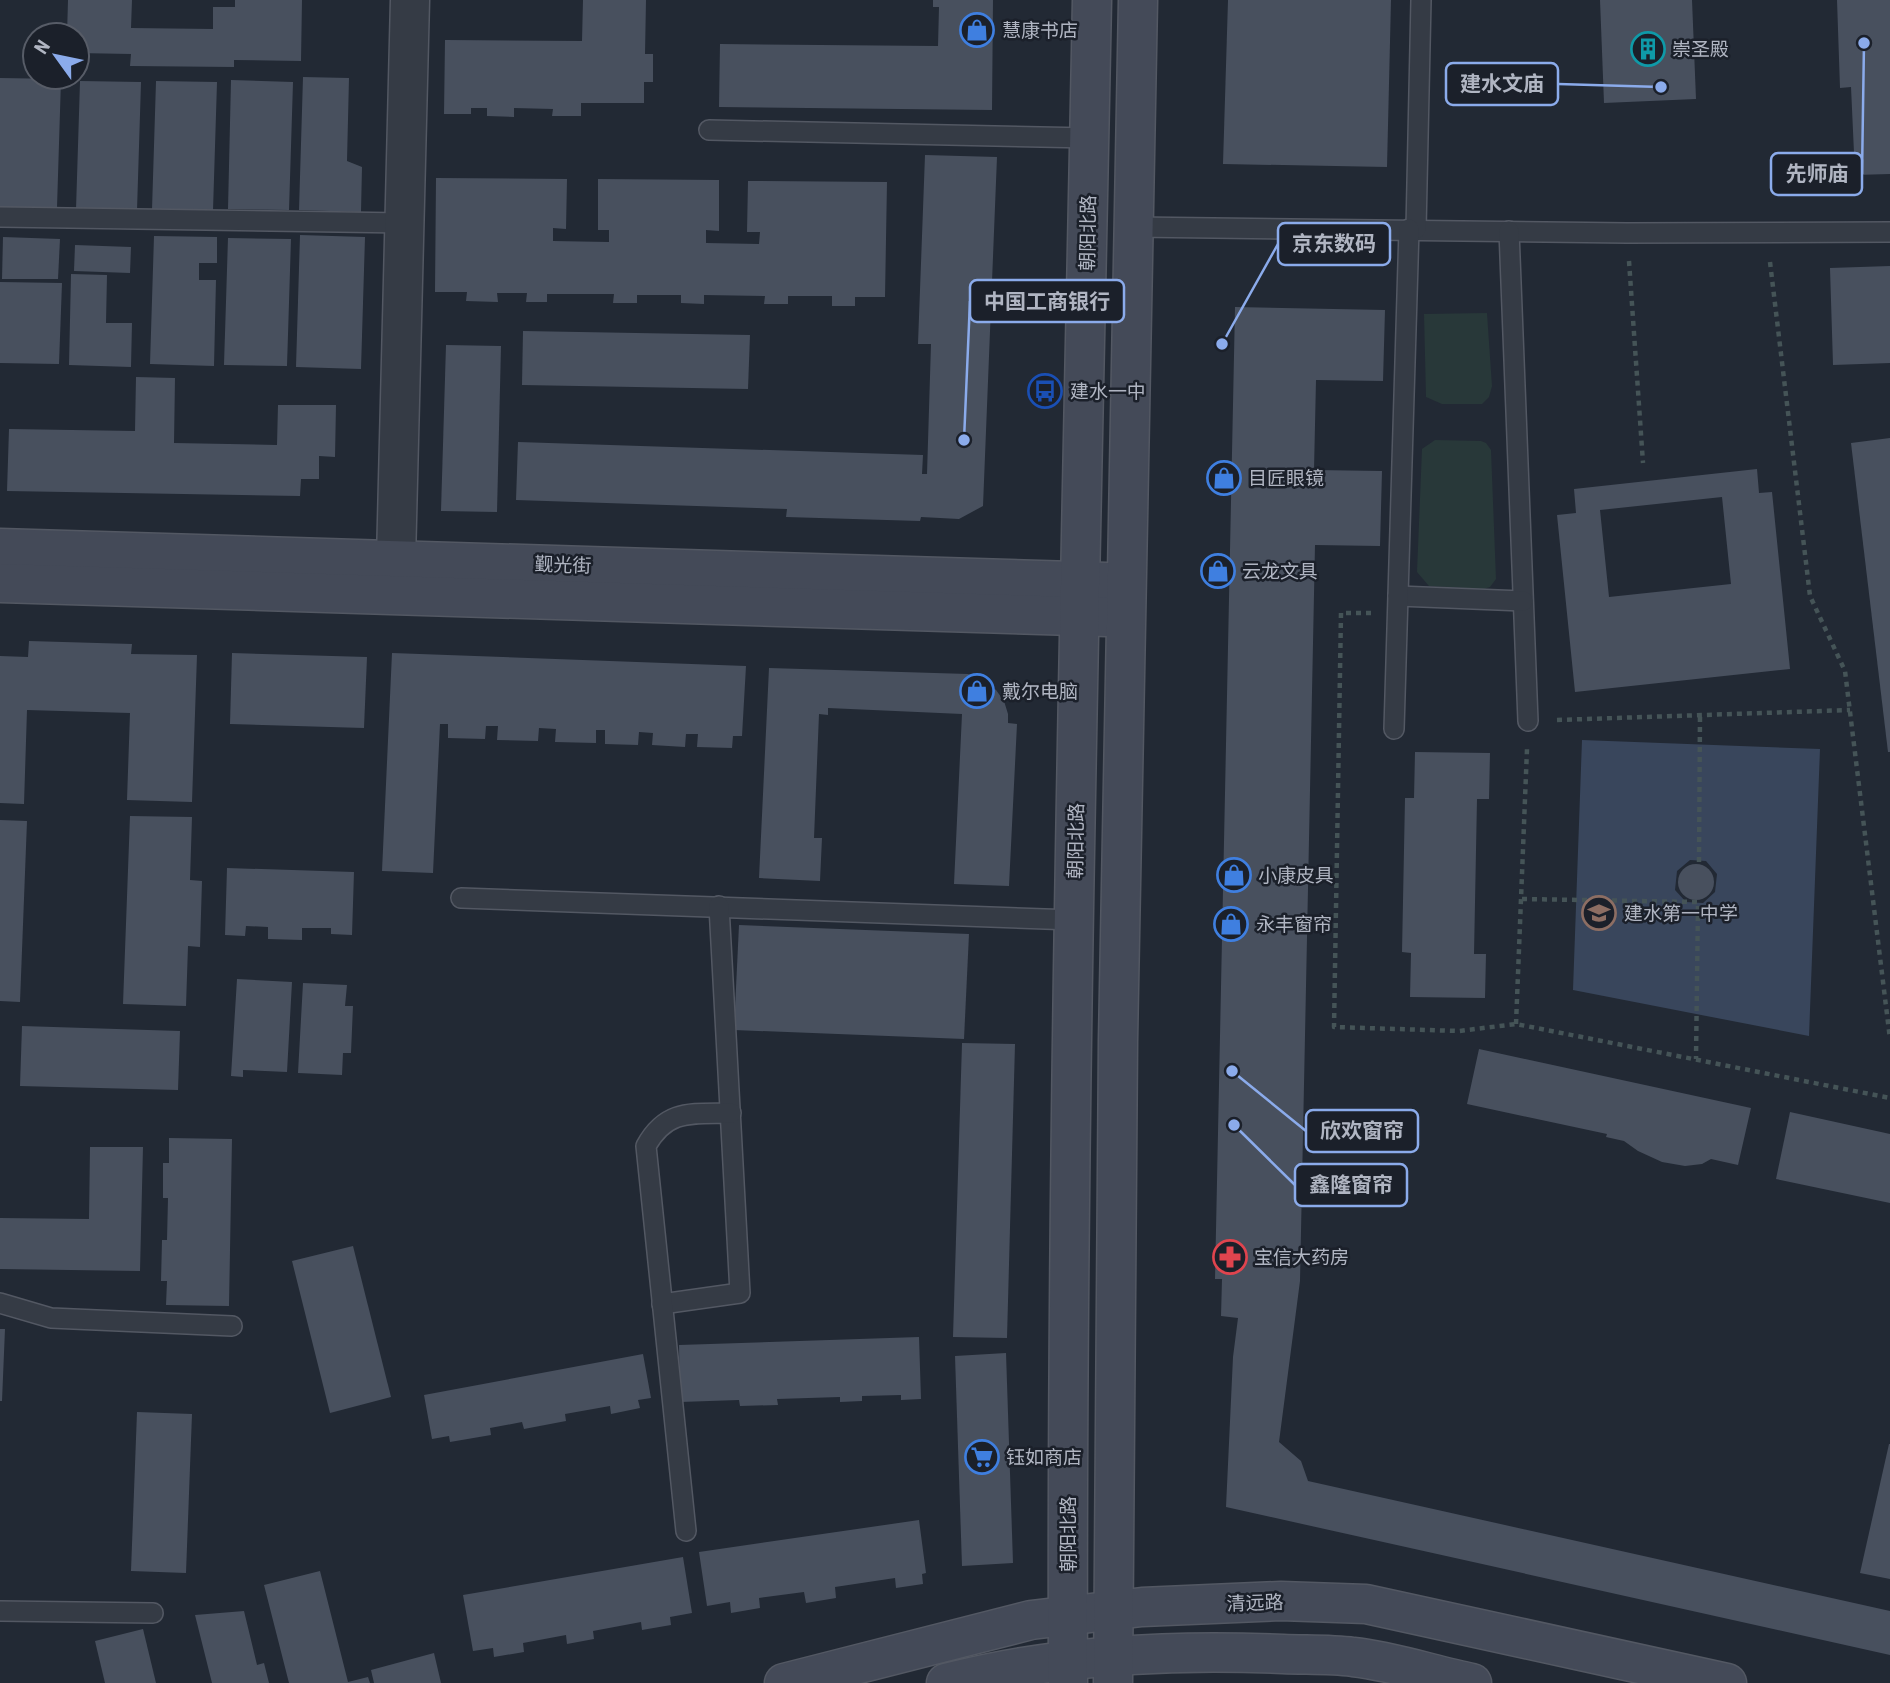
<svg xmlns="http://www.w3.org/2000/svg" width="1890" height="1683" viewBox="0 0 1890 1683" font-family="'Roboto Condensed','Noto Sans SC',sans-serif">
<rect width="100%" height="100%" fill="#222934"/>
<g fill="#283839">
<path d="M1487,313L1492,386L1489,397L1482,404H1442L1426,397L1424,314Z"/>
<path d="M1435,440L1481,441L1486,443L1491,450L1496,579L1490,587L1484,589L1429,586L1417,572L1422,449Z"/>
</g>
<path fill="#39465c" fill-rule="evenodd" d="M1582,740L1820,749L1809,1036L1573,990ZM1690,860L1706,861L1717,874L1715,892L1703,903L1686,902L1675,890L1677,871Z"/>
<g fill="#48505e" fill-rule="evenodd">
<path d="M68,0H132L131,28L213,29V7H235V0H302L301,61L234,60V67L130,66L131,54L77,53V35H67Z"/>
<path d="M583,0H646L645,54H653V82H644V103H581V116H552L553,109L514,108V117L487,116V108H471V114H444L445,40L582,41Z"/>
<path d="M933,0H993L992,110L719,107L720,44L938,46L939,7H933Z"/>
<path d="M1228,0H1391L1387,167L1223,164Z"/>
<path d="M1600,0H1692L1696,99L1604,103Z"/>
<path d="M1837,0H1890V174L1855,175L1851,87L1840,88Z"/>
<path d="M303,77L349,78L347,161L362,167L361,212L299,210Z"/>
<path d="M0,78L61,79L57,208L0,207Z"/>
<path d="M231,80L293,82L289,210L228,209Z"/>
<path d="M80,81L141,82L137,211L76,209Z"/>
<path d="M156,81L217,82L213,210L152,209Z"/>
<path d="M925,155L997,157L983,506L959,519L921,517L920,521L786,517L787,509L516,500L518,442L923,455L922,474H927L931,344H918Z"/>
<path d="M436,178L567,179L566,229L553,228V241L609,242V230H598V179L719,180V231L706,230V243L759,244L760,232H747L748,181L887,182L885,297H855V306H832V296H788V304H764L765,296L704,295V304L681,303V295H637V303H613L614,294H547V302H526L527,293H497L498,302L466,301L467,292H435Z"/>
<path d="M300,235L365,237L361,369L296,367Z"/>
<path d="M154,236L217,237V263H199V280H216L214,366L150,364Z"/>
<path d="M3,237L60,239L58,279H2Z"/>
<path d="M228,238L291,239L287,366L224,365Z"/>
<path d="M75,245L131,247L130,273L74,271Z"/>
<path d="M1890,266V363L1833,365L1830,268Z"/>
<path d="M71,274L107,275L106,323H132L131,367L69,365Z"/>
<path d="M0,282L62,283L59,364L0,363Z"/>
<path d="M1235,307L1385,310L1383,381L1316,380L1314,470L1382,471L1380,546L1315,545L1300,1281L1279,1442L1301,1461L1308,1481L1890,1611V1655L1226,1507L1233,1357L1238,1318L1221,1316L1222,1279H1215Z"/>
<path d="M523,331L750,335L748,389L522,385Z"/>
<path d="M446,345L501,346L497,512L441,511Z"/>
<path d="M136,377L175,378L174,443L277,445L278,405H336L335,457L319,456V479H301L300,496L7,491L9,429L135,431Z"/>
<path d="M1890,438V752H1888L1851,443Z"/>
<path d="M1757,469L1759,493L1772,492L1790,669L1575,692L1557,515L1576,513L1574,489ZM1722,497L1731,584L1609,597L1600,510Z"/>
<path d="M29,641L132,644L131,654L197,655L192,802L127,800L130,713L27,710L24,804L0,803V656L28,657Z"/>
<path d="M232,653L367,657L364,728L230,724Z"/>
<path d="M392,653L746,666L742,736H733L732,748L697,747L698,734H686L685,747L652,745L653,733L639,732L638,745L605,744V730H596V743L555,742L556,729L539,728L538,741L497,740L498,726H486L485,739L448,738V724H440L433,873L382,871Z"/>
<path d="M769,668L968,674L983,679L996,690L1004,701L1008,714V723L1017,724L1009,886L954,884L962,714L828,708V715L819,714L814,838H822L820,881L759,878Z"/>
<path d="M1415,752L1490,753L1489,799H1477L1474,954H1486L1485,998L1410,997L1411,953L1402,952L1405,798H1414Z"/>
<path d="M130,816L192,817L190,880L202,881L200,947L188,946L186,1006L123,1004Z"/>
<path d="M0,820L27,821L20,1002L0,1001Z"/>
<circle cx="1696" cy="882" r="18"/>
<path d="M227,868L354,872L352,935L331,934V928H302V940L268,939V927L246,926L245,936L225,935Z"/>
<path d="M739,925L969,934L964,1039L734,1030Z"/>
<path d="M237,979L292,982L287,1072L243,1070V1077L231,1076Z"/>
<path d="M303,983L347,985L345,1006H353L351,1053H343L342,1075L298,1073Z"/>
<path d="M22,1026L180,1031L178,1090L20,1086Z"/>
<path d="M962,1043L1015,1044L1007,1338L953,1337Z"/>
<path d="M1479,1049L1751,1108L1738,1165L1711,1159L1702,1164L1685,1166L1662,1162L1638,1151L1624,1141L1606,1137L1607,1134L1467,1104Z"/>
<path d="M1790,1112L1890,1134V1203L1776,1179Z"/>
<path d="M169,1138L232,1139L229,1306L166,1305L167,1281H161L162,1240H167L168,1198H163V1163H169Z"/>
<path d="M90,1147H143L140,1271L0,1269V1218L89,1219Z"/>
<path d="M353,1246L391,1397L330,1413L292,1261Z"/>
<path d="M0,1329H5L2,1401H0Z"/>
<path d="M919,1337L921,1399L901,1400V1395L862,1396V1401L840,1402V1397L777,1399L778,1405L740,1406L739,1400L680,1402L679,1345Z"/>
<path d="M1006,1353L1013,1563L962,1566L955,1356Z"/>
<path d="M643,1354L651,1398L638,1400L640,1408L611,1414L610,1406L565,1414L566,1421L524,1429L522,1422L490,1428L491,1435L450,1442L449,1436L432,1439L424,1395Z"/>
<path d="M137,1412L192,1414L186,1573L131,1571Z"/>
<path d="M1889,1444H1890V1579L1860,1573Z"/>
<path d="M919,1520L926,1573L922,1574L923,1584L896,1588L895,1578L835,1587L836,1598L806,1603L804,1592L759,1598L760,1608L731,1613L730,1602L707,1606L699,1552Z"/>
<path d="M683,1557L692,1613L670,1617L671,1625L642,1630L641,1622L593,1631L594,1639L567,1644L566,1635L523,1643L524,1652L494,1657L493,1648L473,1651L463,1595Z"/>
<path d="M320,1571L348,1682L368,1677L370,1683H289L264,1585Z"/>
<path d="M244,1611L257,1665L264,1663L269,1683H212L195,1615Z"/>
<path d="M143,1629L156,1683H105L95,1641Z"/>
<path d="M434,1653L441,1683H374L371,1670Z"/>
</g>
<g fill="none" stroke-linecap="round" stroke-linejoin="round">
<g stroke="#535863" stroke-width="22">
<g id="lane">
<path d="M709,130L1090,138"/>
<path d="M0,217L405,223"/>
<path d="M1134,227L1627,233L1890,232"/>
<path d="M1416,229L1421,0"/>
<path d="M1509,231L1528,721"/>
<path d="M1398,596L1523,601"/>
<path d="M1394,729L1409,229"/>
<path d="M461,898L1074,920"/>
<path d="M0,1303L51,1318L232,1326"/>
<path d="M662,1304L740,1293L719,906"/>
<path d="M686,1531L646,1146C667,1108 693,1114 731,1113"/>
<path d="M0,1611L153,1613"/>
</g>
</g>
<g stroke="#535863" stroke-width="41">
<path id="street" d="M396,560L410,0"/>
</g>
<g stroke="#535863" stroke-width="41">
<g id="secondary">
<path d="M0,548L1107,582"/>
<path d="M0,583L1107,617"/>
<path d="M784,1683L1031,1620L1142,1607L1281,1601L1366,1604L1727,1683"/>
<path d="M946,1683C1055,1655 1171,1649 1283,1654C1306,1655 1330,1654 1353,1657C1391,1661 1433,1675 1472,1683"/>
<path d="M1068,1683C1066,1122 1081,561 1092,0"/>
<path d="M1113,1683L1118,1041L1138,0"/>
</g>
</g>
<g stroke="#455457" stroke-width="4.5" stroke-dasharray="5 5" stroke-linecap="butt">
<path d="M1629,261L1643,463"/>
<path d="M1770,262L1810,596L1845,671L1890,1039"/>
<path d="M1371,613H1341L1334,1027L1459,1031L1516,1024L1890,1098"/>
<path d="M1557,720L1850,710"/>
<path d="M1699,862L1700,715"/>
<path d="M1522,899L1698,902L1696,1059"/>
<path d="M1516,1024L1527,749"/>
</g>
<use href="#lane" stroke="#353b45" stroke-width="19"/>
<use href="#street" stroke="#353b45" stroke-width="38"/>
<use href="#secondary" stroke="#444a58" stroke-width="38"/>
</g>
<defs>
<g id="shop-ring" transform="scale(1.75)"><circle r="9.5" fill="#1b202a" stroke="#3f7fe0" stroke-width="1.5"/><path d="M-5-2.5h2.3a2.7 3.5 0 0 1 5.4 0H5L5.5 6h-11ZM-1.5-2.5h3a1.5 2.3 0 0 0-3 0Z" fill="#3f7fe0"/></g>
<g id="building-ring" transform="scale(1.75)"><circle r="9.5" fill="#1b202a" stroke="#0f9aa8" stroke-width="1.5"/><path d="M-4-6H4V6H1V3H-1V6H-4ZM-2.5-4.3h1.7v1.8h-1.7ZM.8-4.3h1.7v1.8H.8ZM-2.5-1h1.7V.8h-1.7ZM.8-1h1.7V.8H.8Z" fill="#0f9aa8"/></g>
<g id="bus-ring" transform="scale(1.75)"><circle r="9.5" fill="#1b202a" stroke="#1a4fb4" stroke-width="1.5"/><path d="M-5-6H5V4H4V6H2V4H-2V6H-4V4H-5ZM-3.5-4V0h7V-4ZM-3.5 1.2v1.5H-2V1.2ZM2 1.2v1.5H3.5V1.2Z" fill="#1a4fb4"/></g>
<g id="school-ring" transform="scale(1.75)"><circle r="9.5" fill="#1b202a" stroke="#8d6e63" stroke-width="1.5"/><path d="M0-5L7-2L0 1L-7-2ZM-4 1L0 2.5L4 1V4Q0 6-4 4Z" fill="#8d6e63"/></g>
<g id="pharmacy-ring" transform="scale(1.75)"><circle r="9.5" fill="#1b202a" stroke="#e0444e" stroke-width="1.5"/><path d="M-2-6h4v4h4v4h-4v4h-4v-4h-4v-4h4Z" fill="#e0444e"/></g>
<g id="supermarket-ring" transform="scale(1.75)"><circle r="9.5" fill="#1b202a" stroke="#3f7fe0" stroke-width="1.5"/><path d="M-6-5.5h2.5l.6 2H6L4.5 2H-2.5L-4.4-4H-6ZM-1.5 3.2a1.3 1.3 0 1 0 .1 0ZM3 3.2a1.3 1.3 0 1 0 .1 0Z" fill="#3f7fe0"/></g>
</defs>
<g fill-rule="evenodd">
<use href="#shop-ring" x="977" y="30"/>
<use href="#building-ring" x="1648" y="49"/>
<use href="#bus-ring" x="1045" y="391"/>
<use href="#shop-ring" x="1224" y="478"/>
<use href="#shop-ring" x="1218" y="571"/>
<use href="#shop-ring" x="977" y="691"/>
<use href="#shop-ring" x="1234" y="875"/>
<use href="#school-ring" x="1599" y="913"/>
<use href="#shop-ring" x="1231" y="924"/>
<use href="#pharmacy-ring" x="1230" y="1257"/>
<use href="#supermarket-ring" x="982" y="1457"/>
</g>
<g text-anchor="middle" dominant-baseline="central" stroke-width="5" stroke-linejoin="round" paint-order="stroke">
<g font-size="19" fill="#b0b5c2" stroke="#1b202a" text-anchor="start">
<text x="1002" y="30">慧康书店</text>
<text x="1672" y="49">崇圣殿</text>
<text x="1070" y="391">建水一中</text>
<text x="1248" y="478">目匠眼镜</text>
<text x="1242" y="571">云龙文具</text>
<text x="1002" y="691">戴尔电脑</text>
<text x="1258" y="875">小康皮具</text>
<text x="1624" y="913">建水第一中学</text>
<text x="1256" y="924">永丰窗帘</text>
<text x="1254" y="1257">宝信大药房</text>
<text x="1006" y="1457">钰如商店</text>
</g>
<g font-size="19" fill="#b0b5c2" stroke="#1b202a">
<text transform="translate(1088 233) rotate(-89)">朝阳北路</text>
<text transform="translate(563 565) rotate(2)">觐光街</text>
<text transform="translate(1076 841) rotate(-89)">朝阳北路</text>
<text transform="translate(1068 1534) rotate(-90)">朝阳北路</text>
<text transform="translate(1255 1603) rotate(-2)">清远路</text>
</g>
</g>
<path fill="none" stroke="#8babeb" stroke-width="2.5" d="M1661 87L1558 84M1864 43L1862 174M1222 344L1278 244M964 440L970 301M1232 1071L1306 1131M1234 1125L1295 1185"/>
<g fill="#8babeb" stroke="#1b202a" stroke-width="2.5">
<circle cx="1661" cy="87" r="7"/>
<circle cx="1864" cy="43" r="7"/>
<circle cx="1222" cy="344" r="7"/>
<circle cx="964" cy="440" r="7"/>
<circle cx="1232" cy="1071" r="7"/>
<circle cx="1234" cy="1125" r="7"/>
</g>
<g fill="#1b202a" stroke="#8babeb" stroke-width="2.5">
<rect x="1446" y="63" width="112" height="42" rx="7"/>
<rect x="1771" y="153" width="91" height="42" rx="7"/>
<rect x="1278" y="223" width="112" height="42" rx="7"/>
<rect x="970" y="280" width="154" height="42" rx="7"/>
<rect x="1306" y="1110" width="112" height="42" rx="7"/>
<rect x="1295" y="1164" width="112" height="42" rx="7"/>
</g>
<g font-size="21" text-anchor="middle" font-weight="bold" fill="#b0b5c2">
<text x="1502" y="91">建水文庙</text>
<text x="1817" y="181">先师庙</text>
<text x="1334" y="251">京东数码</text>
<text x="1047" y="309">中国工商银行</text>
<text x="1362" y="1138">欣欢窗帘</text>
<text x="1351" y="1192">鑫隆窗帘</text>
</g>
<g transform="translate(56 56) rotate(303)"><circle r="33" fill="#1b202a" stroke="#575c67" stroke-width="2"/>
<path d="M0-5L12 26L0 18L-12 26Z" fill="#8babeb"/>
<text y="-10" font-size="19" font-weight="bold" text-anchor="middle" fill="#b0b5c2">N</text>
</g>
</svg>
